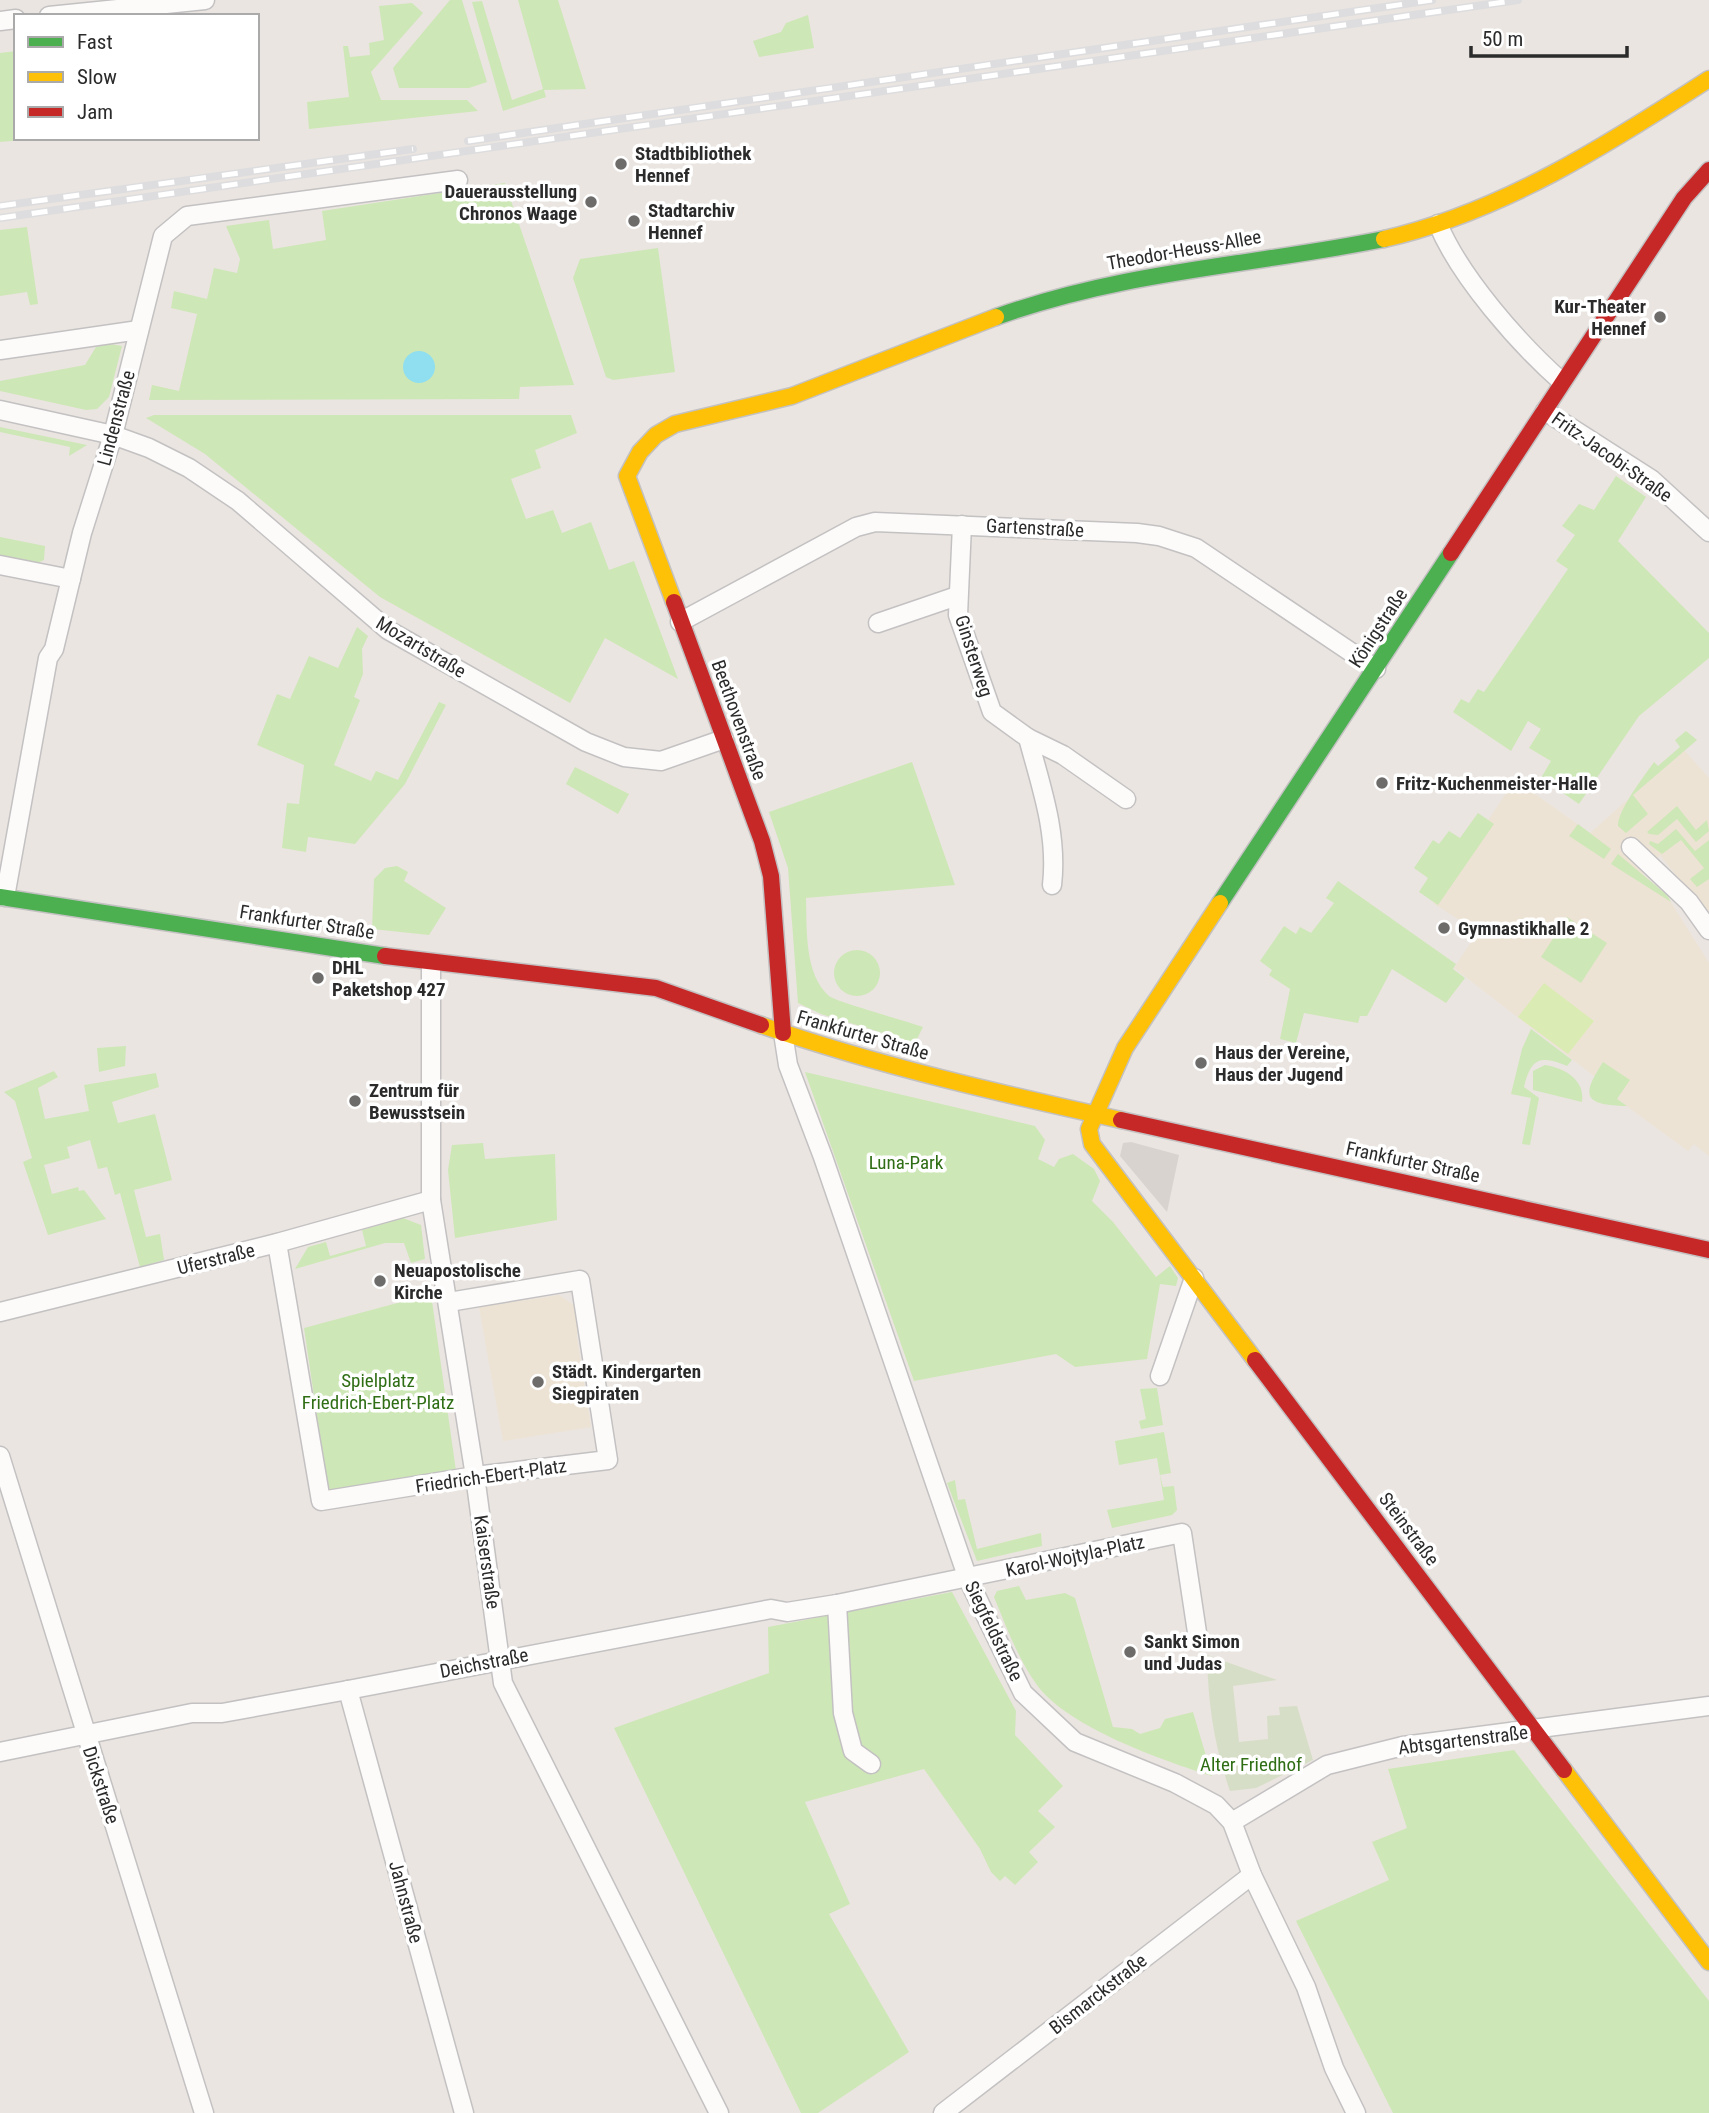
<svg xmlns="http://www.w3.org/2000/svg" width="1709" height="2113" viewBox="0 0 1709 2113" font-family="'Roboto Condensed',sans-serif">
<rect width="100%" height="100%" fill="#eae5e0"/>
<g fill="#ede3d4">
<path d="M1684,750L1709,778V917L1660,855L1643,874L1667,896L1709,963V1156L1694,1144L1688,1151L1617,1099L1621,1095L1603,1062L1594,1076L1454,968L1478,932L1433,903L1515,780L1590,833Z"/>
<path d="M559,1295L578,1308L577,1338L591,1427L503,1441L479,1307Z"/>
</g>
<g fill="#cee7b7">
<path d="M450,0H462L487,82L469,88H399L393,68Z"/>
<path d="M518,0H558L586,89L544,90L546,97L503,111L472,2L482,1L512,100L543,89Z"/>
<path d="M412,3L423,13L371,72L381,100H467L478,111L309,129L307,102L349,97L343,46H348L350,57L370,55L369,43L384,40L379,6Z"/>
<path d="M808,15L814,48L759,57L753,41L781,32L786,23Z"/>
<path d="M16,51V138H46L0,142V53Z"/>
<path d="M505,183L574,385L520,387L519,399L149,400L152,385L179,391L197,314L171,308L174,291L207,299L214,268L237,273L240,259L226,226L269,220L273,249L326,240L322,211Z"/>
<path d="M27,227L38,304L30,305L27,292L0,296V230Z"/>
<path d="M658,248L675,372L613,380L606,377L573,278L580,259Z"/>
<path d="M110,344L122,346L109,397L97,409L86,410L0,391V381L85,365L96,347Z"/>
<path d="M154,415H571L577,433L535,450L541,468L511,479L526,519L553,510L562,533L591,522L609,570L634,561L678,679L605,638L570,703L380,597L205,454L146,418Z"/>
<path d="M0,427L87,445L69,456L70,447L0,432Z"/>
<path d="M1616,476L1646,497L1618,541L1709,633V658L1639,716L1579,804L1541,778L1551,761L1529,748L1541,729L1528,721L1511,751L1453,712L1461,699L1469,703L1478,689L1484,692L1568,569L1556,561L1575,535L1562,526L1579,504L1594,510Z"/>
<path d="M0,537L45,546L44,560L35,564L0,555Z"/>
<path d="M357,627L368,636L362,649L363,674L354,697L360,700L334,765L371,781L376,771L398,780L439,702L446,705L405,784L355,844L308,837L306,852L282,848L287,803L299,804L304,765L257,745L277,694L290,699L309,656L338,668Z"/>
<path d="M1686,731L1697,740L1633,795L1648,814L1626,833L1618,826C1617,811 1645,775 1654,762L1658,766L1680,747L1675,740Z"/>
<path d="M912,762L955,885L806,898C807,928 804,974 829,996C834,1001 909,1022 923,1027L915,1043L821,1014L798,1003L788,868L769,812Z"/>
<path d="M575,767L629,794L618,814L566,784Z"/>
<path d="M1677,806L1696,830L1707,820L1709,831L1696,842L1677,819L1658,835L1649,834L1647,832Z"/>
<path d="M1478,813L1494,824L1438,905L1419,892L1428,878L1414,868L1433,840L1439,844L1449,831L1460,838Z"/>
<path d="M1578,824L1611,849L1604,859L1569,836Z"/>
<path d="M1676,829L1695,851L1709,840V879L1697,887L1690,879L1704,868L1681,840L1662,854L1649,844L1650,841L1658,844Z"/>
<path d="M1618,854L1667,895L1671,902L1611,864Z"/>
<path d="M397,866L408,872L404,881L446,908L429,935L372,929L374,879L385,868Z"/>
<path d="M1338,881L1456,964L1453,969L1465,978L1446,1003L1392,969L1367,1016H1360L1358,1023L1304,1013L1296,1043L1280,1039L1290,989L1269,975L1272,970L1260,961L1284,926L1296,934L1300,927L1311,933L1334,903L1326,898Z"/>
<path d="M1567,917L1607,943L1581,983L1541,957Z"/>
<circle cx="857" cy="973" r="23"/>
<path d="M1531,1029L1572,1060L1567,1066C1540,1055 1531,1058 1524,1087L1539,1098L1530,1145L1522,1144L1531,1098L1511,1094L1522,1049Z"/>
<path d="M126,1046L125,1066L99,1072L97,1048Z"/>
<path d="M1603,1062L1630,1080L1617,1099L1627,1106C1585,1105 1580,1097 1603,1062Z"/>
<path d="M1545,1065C1565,1068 1585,1080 1582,1102L1533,1090V1071Z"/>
<path d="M54,1071L58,1077L38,1088L45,1119L89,1111L84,1085L156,1073L159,1087L112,1102L118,1123L155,1114L172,1180L134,1190L146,1237L160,1234L164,1260L140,1267L120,1193L115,1195L107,1167L98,1169L90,1140L67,1147L70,1158L44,1165L52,1194L78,1187L79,1191L84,1190L106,1219L48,1235L23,1162L32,1158L15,1101L4,1092Z"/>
<path d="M805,1072L1035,1126L1045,1140L1038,1159L1054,1167L1059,1159L1073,1154L1094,1169L1100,1181L1092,1201L1113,1222L1156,1277L1170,1266L1178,1278L1176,1286L1160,1284L1147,1359L1075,1367L1056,1354L914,1381Z"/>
<path d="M483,1143L485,1159L555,1154L557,1220L455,1238L448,1170L452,1145Z"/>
<path d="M403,1218L421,1225L425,1259L411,1263L404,1243H385L295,1269L308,1247L326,1242L330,1256L366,1246L362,1230Z"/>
<path d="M431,1294L456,1471L328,1491L304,1328Z"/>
<path d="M1157,1388L1163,1425L1141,1429L1139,1421L1146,1419L1140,1389Z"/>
<path d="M1164,1432L1171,1473L1160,1475L1163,1487L1174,1486L1177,1510L1172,1515L1112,1528L1107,1510L1164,1500L1157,1458L1119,1465L1115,1441Z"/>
<path d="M955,1480L958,1500L965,1499L977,1549L1041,1533L1042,1546L977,1561L947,1483Z"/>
<path d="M1019,1586L1026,1600L1065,1593L1075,1598L1113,1727L1132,1729L1140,1734L1160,1728L1165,1719L1193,1712L1212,1776C1164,1761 1067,1727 1037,1685C1018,1659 1006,1626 994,1597L997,1591Z"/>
<path d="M952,1592L1016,1711L1015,1735L1063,1786L1038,1811L1055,1827L1029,1852L1038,1862L1015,1885L1005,1876L1000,1881L991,1872L980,1849L924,1769L805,1802L850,1904L829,1914L909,2052L818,2113H801L614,1728L769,1673L768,1627Z"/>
<path d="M1514,1750L1709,2001V2113H1393L1296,1921L1389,1880L1372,1842L1407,1828L1388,1769Z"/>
</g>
<path fill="#d7dec7" d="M1207,1655L1277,1680L1233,1686L1239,1742L1268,1739L1267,1716L1280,1715L1279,1707L1297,1706L1313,1760L1256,1788L1230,1791C1214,1745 1208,1704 1207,1655Z"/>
<path fill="#dbebb4" d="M1544,983L1594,1021L1568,1054L1518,1017Z"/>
<path fill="#d8d3cf" d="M1131,1142L1179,1155L1167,1212L1120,1156L1123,1143Z"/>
<circle fill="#8fdff0" cx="419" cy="367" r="16"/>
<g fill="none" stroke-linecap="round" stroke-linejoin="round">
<g stroke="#c3c1c2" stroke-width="21">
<g id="street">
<path d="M49,16L205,0"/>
<path d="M0,21L16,19"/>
<path d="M1438,224C1460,277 1519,344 1562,382"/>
<path d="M0,350L139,330"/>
<path d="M0,410L113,435L149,448L189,468L238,501L388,630L586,742L624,757L661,761L724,739"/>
<path d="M1545,411L1651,479L1709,532"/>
<path d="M962,525L958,615L992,712L1028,738C1041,786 1058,834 1052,885"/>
<path d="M0,565L71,579"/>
<path d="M680,622L856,527L875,522L1137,533L1159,536L1196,548L1376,669"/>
<path d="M878,623L957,596"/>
<path d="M1028,738L1063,755L1126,799"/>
<path d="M1631,847L1689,902L1709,930"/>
<path d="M5,897L48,658L54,649L82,533L113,435L163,236L187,216L458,180"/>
<path d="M431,963V1200L475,1476L503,1683L719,2113"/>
<path d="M783,1033L788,1065L823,1157L968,1579L1023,1693L1075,1742L1175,1783L1216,1805L1232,1822L1252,1875L1306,1987L1334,2068L1356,2113"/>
<path d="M277,1243L321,1501L475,1476L608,1460L580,1280L449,1302"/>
<path d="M0,1312L277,1243L431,1200"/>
<path d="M1160,1376L1194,1278"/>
<path d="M0,1456L204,2113"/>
<path d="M837,1604L843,1713L853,1751L871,1764"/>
<path d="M348,1690L464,2113"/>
<path d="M0,1752L192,1713H222L348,1690L771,1609L787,1612L837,1604L1182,1533L1198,1639"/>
<path d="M1232,1822L1327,1765L1403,1746L1709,1706"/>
<path d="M943,2113L1252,1875"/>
</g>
</g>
<g stroke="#c3c1c2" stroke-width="19">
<g id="fast">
<path d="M996,317C1127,270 1250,266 1384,239"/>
<path d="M0,897L385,956"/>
<path d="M1220,903L1451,553"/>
</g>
</g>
<g stroke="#c3c1c2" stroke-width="19">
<g id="slow">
<path d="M1384,239C1502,212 1609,144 1709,79"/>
<path d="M674,602L627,476L640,452L656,435L675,424L792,396L996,317"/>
<path d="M1220,903L1125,1048L1089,1129L1092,1144L1255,1360"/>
<path d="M761,1025C879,1066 999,1093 1121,1120"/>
<path d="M1564,1770L1709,1962"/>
</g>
</g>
<g stroke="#c3c1c2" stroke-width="19">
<g id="jam">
<path d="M1451,553L1684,198L1709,170"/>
<path d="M674,602L762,841L771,876L783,1033"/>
<path d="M385,956L656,988L761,1025"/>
<path d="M1121,1120L1709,1250"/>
<path d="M1255,1360L1564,1770"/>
</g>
</g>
<use href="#street" stroke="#fcfbfa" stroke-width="18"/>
<use href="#fast" stroke="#4caf50" stroke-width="16"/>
<use href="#slow" stroke="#ffc107" stroke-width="16"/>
<use href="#jam" stroke="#c62828" stroke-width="16"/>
<g stroke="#dddddf" stroke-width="8">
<g id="rail">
<path d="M468,141L1432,0"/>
<path d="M0,206L413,149"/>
<path d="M0,218L1518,0"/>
</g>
</g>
<use href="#rail" stroke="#fff" stroke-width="5" stroke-dasharray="16" stroke-linecap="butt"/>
</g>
<g fill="#6e6c6a" stroke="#fff" stroke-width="2.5">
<circle cx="621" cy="164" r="7"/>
<circle cx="591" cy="202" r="7"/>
<circle cx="634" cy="221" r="7"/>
<circle cx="1660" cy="317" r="7"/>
<circle cx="1382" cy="783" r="7"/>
<circle cx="1444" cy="928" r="7"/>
<circle cx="318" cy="978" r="7"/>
<circle cx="1201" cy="1063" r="7"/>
<circle cx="355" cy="1101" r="7"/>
<circle cx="380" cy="1281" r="7"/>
<circle cx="538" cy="1382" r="7"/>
<circle cx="1130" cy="1652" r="7"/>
</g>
<g text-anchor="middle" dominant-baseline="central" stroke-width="7" stroke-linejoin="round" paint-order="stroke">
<g font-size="19" font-weight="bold" fill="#2b2b2b" stroke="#fff" text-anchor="start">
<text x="635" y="153">Stadtbibliothek<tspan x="635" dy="22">Hennef</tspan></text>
<text x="577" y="191" text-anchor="end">Dauerausstellung<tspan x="577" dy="22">Chronos Waage</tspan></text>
<text x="648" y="210">Stadtarchiv<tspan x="648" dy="22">Hennef</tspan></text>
<text x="1646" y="306" text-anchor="end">Kur-Theater<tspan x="1646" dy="22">Hennef</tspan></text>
<text x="1396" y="783">Fritz-Kuchenmeister-Halle</text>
<text x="1458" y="928">Gymnastikhalle 2</text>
<text x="332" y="967">DHL<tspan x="332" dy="22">Paketshop 427</tspan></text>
<text x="1215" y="1052">Haus der Vereine,<tspan x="1215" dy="22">Haus der Jugend</tspan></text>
<text x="369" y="1090">Zentrum für<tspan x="369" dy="22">Bewusstsein</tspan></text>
<text x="394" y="1270">Neuapostolische<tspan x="394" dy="22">Kirche</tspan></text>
<text x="552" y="1371">Städt. Kindergarten<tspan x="552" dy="22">Siegpiraten</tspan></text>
<text x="1144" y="1641">Sankt Simon<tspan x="1144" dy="22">und Judas</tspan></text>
</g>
<g font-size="19" fill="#2b2b2b" stroke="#fff">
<text transform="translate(1184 250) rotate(-10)">Theodor-Heuss-Allee</text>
<text transform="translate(116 418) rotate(-75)">Lindenstraße</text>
<text transform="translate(1612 457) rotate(35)">Fritz-Jacobi-Straße</text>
<text transform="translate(1035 528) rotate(3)">Gartenstraße</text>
<text transform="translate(1378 628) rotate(-57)">Königstraße</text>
<text transform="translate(421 647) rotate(31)">Mozartstraße</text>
<text transform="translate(974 656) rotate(72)">Ginsterweg</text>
<text transform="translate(739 720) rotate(70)">Beethovenstraße</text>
<text transform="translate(307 922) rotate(9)">Frankfurter Straße</text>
<text transform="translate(863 1035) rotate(16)">Frankfurter Straße</text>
<text transform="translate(1413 1162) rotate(12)">Frankfurter Straße</text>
<text transform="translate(216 1259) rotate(-14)">Uferstraße</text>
<text transform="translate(491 1476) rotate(-8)">Friedrich-Ebert-Platz</text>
<text transform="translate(1409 1529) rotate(53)">Steinstraße</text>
<text transform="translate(1075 1556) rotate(-12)">Karol-Wojtyla-Platz</text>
<text transform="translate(487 1562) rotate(82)">Kaiserstraße</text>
<text transform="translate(994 1631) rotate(64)">Siegfeldstraße</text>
<text transform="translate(484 1663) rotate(-11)">Deichstraße</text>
<text transform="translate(1463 1740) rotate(-7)">Abtsgartenstraße</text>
<text transform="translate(101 1785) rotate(72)">Dickstraße</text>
<text transform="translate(406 1902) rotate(75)">Jahnstraße</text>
<text transform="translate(1098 1994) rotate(-38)">Bismarckstraße</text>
</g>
<g font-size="19" fill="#2f6e15" stroke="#fff">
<text x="906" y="1162">Luna-Park</text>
<text x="378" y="1380">Spielplatz<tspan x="378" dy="22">Friedrich-Ebert-Platz</tspan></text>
<text x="1251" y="1764">Alter Friedhof</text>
</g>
</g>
<rect x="14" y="14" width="245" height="126" fill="#ffffff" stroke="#aaaaaa" stroke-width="2"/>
<rect x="28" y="37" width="35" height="10" fill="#4caf50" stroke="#aaaaaa" stroke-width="2"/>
<text x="77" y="49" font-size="21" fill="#2b2b2b">Fast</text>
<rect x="28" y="72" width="35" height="10" fill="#ffc107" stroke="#aaaaaa" stroke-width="2"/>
<text x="77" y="84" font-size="21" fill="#2b2b2b">Slow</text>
<rect x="28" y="107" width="35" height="10" fill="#c62828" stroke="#aaaaaa" stroke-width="2"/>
<text x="77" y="119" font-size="21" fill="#2b2b2b">Jam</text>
<path d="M1471 46v10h156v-10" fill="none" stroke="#2b2b2b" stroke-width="3.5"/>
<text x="1482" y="46" font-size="21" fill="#2b2b2b" stroke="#ffffff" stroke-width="5" paint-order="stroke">50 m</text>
</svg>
